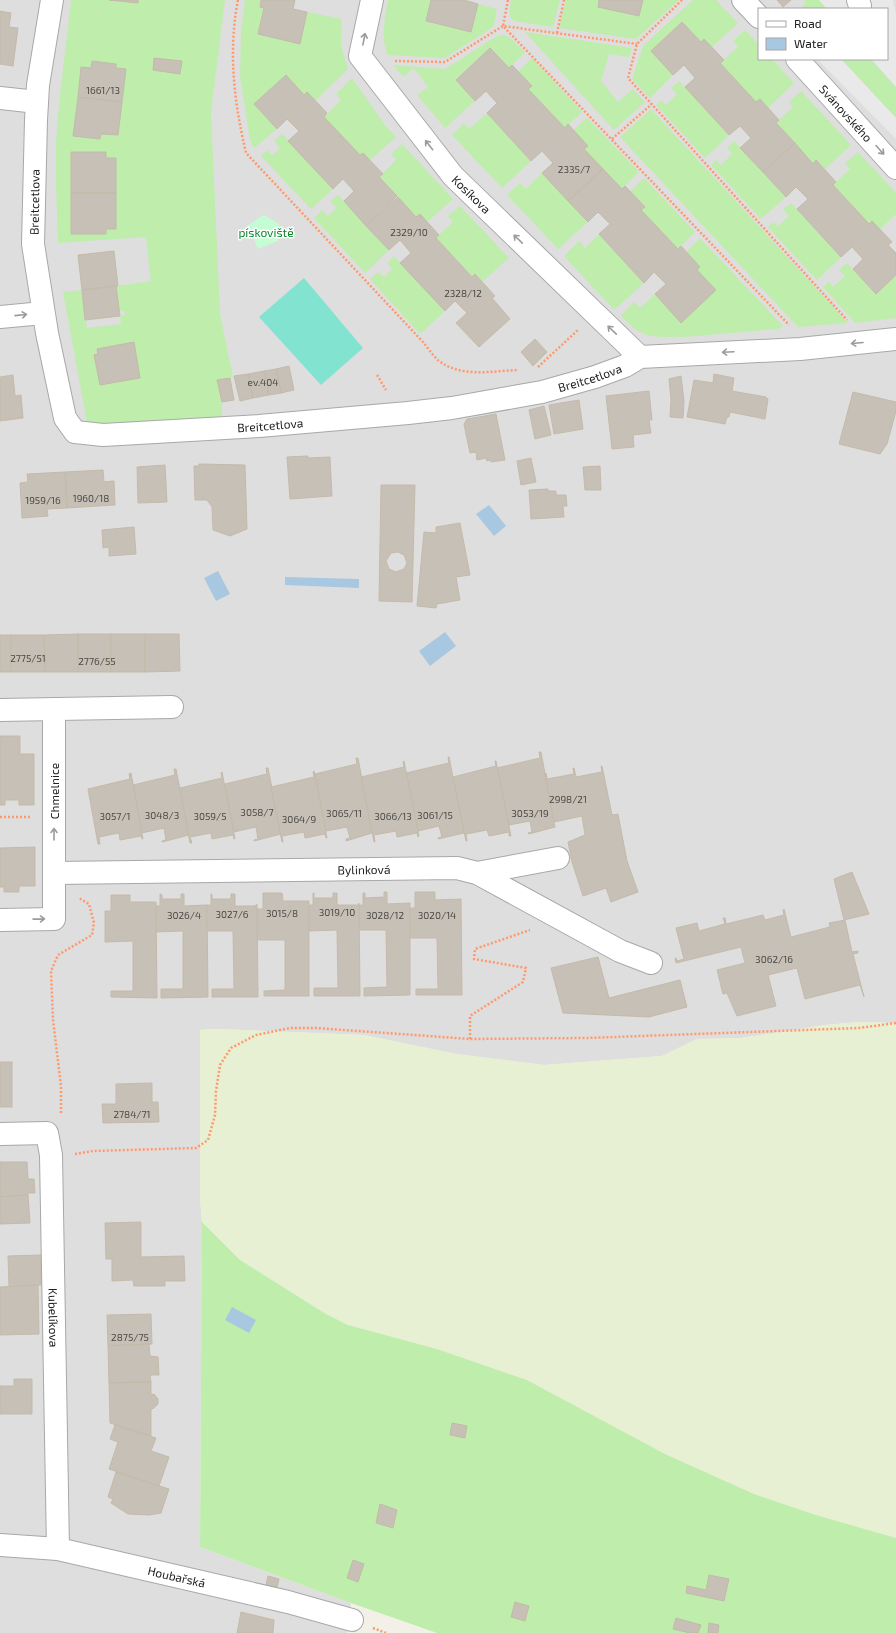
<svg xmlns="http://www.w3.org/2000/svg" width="896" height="1633" viewBox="0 0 896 1633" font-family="'Exo 2',sans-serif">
<rect width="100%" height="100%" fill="#f2f0e7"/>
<path fill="#dfdede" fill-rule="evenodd" d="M0,0H896V1023L859,1022L825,1025L741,1038L697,1039L662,1056L544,1065L456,1054L364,1035L216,1029L200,1030V1198L202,1222L200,1547L351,1603L347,1633H0ZM759,9H887V59H759Z"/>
<path fill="#e8f0d3" d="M859,1022L896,1023V1538L816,1515L754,1494L665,1454L527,1380L437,1349L348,1325L326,1314L240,1260L202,1222L200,1198V1030L216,1029L364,1035L456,1054L544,1065L662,1056L697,1039L741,1038L825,1025Z"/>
<g fill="#bfedac">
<path d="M71,0H225L211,112L220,314L233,377L217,380L222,402V419L91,427L87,423L63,292L82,290L87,328L121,324L120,316L125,315L124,310L119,311L116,286L151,281L146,237L58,243C57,210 55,176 56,143C59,95 66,47 71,0Z"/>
<path d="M245,0H261L260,7L264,8L258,34L299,44L307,12L342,19L341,45L348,69L315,101L307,92L304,95L285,76L254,104L277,129L254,148L250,140L240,77L241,30Z"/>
<path d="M388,0H431L426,22L471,32L478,4L497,9L494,25L490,29L445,58L388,55C380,39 385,17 388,0Z"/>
<path d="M511,0H560L553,27L514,21C507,15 510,8 511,0Z"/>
<path d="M566,0H599L598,7L639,16L643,0H679L636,39L559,28Z"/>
<path d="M693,0H716L738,23L712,47L704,39L701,42L682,22L651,51L673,75L650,98L632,79L643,46Z"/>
<path d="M804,0H819L827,9H800L806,3Z"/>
<path d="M745,30L759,45V59H772L794,83L768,108L756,102L720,63L738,47L733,41Z"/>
<path d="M525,32L632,48L629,57L609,54L601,81L618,102L633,89L645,102L614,130Z"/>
<path d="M504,35L509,37L525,52L509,68L490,48L456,79L475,101L445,128L417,95L428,87L414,68L403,77L393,65L445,69L497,36Z"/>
<path d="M532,58L582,112L565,128L528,89L532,85L518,72Z"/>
<path d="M841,59H871L896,87V118Z"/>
<path d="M352,78L385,125L396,137L370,160L363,153L360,155L324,117L341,100L336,94Z"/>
<path d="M679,81L729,135L705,158L656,105L661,100L666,105L677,94L671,88Z"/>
<path d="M801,91L851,145L825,169L816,161L813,164L776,123L793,107L789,102Z"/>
<path d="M651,109L848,323L798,327L620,137Z"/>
<path d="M487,113L531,161L502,188L452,135L464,123L469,129Z"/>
<path d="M587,118L639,172L622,189L584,149L587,146L573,131Z"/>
<path d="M282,134L333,189L311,209L261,156L267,150L272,155L280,148L274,141Z"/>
<path d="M734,141L786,197L761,219L711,165L716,160L721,165L732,154L727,148Z"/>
<path d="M402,144L453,199L427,222L420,214L416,217L379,177L396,160L391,154Z"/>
<path d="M858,152L896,193V214L880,229L872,221L869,224L833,185L850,169L845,163Z"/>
<path d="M542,173L588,222L558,249L507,195L520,183L526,189Z"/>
<path d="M644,178L695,232L678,249L641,210L644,207L630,192Z"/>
<path d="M338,195L389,250L365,273L314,218L322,210L328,216L336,208L330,201Z"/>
<path d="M791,203L841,257L817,280L768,227L773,222L778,226L789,216L783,209Z"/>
<path d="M460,206L509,258L482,282L476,274L472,277L436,238L453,222L448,216Z"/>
<path d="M599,234L644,283L614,310L564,256L579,241L585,248Z"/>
<path d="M700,238L783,326L778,329L684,337H661L649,336L636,330L621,316L634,302L640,308L655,294L681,322L716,290L697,270L700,267L686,252Z"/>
<path d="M394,256L445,311L420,334L370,279L378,272L384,277L392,269L387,263Z"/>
<path d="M847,263L875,294L896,275V318L855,323L823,287L829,282L833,287L845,276L839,270Z"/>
<path d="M202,1222L240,1260L326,1314L348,1325L437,1349L527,1380L665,1454L754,1494L816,1515L896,1538V1633H437L351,1603L200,1547Z"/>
</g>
<path fill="#c4fcd4" d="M264,215L279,224L278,241L258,249L248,225Z"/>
<path fill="#83e3d1" d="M304,278L363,348L321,385L259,317Z"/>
<g fill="#e9e9e9">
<path d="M819,0H893L896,15V87L871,59H887V9H827Z"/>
<path d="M817,59H841L896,118V139Z"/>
</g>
<g fill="#a7c8e0">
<path d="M489,505L506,526L494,536L476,514Z"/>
<path d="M218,571L230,594L216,601L204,578Z"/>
<path d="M285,577L359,579V588L285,585Z"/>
<path d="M445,632L456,646L430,666L419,651Z"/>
<path d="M232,1307L256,1320L249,1333L225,1320Z"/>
</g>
<g fill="#c7c0b6" stroke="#c4baa9" fill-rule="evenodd">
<path d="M109,0H138V3Z"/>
<path d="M261,0H295L293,9L307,12L300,44L258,34L264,8L260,7Z"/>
<path d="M431,0H464L478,4L471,32L426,21Z"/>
<path d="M599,0H643L639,16L598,7Z"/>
<path d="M777,0H791L783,7Z"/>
<path d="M0,11L11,13L9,27L18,28L13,66L0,64Z"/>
<path d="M682,22L701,42L704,39L724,60L720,63L756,102L760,99L779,120L776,123L795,143L763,172L740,148L751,138L740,126L729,135L685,87L695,78L684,65L673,75L651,51Z"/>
<path d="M490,48L509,68L512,65L532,86L528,89L565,128L568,124L588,146L584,149L603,169L568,201L542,173L553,163L542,151L531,161L487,113L497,103L486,91L475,101L456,80Z"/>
<path d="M154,58L182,61L180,74L153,70Z"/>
<path d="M92,61L116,64V68L126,69L122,102L78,97L81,67L91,68Z"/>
<path d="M286,75L304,95L307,92L327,113L324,117L360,155L363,153L383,174L379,177L397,196L366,226L344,201L354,191L343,179L333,189L288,141L299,131L287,119L277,129L254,104Z"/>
<path d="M78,97L122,102L118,135L101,134L100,139L73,136Z"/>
<path d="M795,143L813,164L816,160L836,182L833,185L869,224L872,221L892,242L888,245L896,253V275L876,294L853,269L863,259L852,247L841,257L797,209L808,199L796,187L786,197L763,172Z"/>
<path d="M71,152H106V158H116V193H71Z"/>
<path d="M603,169L622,189L625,186L645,207L641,210L678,249L681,246L700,267L697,270L716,290L681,323L655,294L666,284L654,272L644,283L599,234L610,224L598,212L588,222L568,201Z"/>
<path d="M71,193H116V229H106V234H71Z"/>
<path d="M398,197L416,217L420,214L439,235L436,238L472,277L475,274L495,296L492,298L510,319L479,347L456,323L467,313L455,301L445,311L400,263L411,253L400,240L389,250L366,226Z"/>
<path d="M114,251L118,286L82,290L78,255Z"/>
<path d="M116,286L120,316L85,320L82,290Z"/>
<path d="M535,339L547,352L533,366L521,352Z"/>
<path d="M134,342L140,378L100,385L94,355L98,354L97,349Z"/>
<path d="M289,366L294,390L281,393L276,369Z"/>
<path d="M276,369L281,393L269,395L264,371Z"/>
<path d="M264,371L269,395L253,398L248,374Z"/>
<path d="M248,374L253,398L240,401L234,376Z"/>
<path d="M714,374L734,378L732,391L766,397L768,399L765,419L730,412L729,417H727L725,424L687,417L694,380L713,383Z"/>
<path d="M13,375L15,396L21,395L23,418L0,421V377Z"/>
<path d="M681,376L684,401L683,418L670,417L671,400L669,379Z"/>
<path d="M230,378L234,400L222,402L217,380Z"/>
<path d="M649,391L652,420H649L651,433L633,435L634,447L612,449L606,396Z"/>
<path d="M853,392L896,402V411L887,444L880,454L839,444Z"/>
<path d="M579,400L583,429L554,434L549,405Z"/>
<path d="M544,406L551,435L535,439L529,410Z"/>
<path d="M496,414L505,460L491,462V460L487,461L486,458L477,460L476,452L470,453L464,424L467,419Z"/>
<path d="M308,456V458L330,457L332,496L290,499L287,457Z"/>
<path d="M531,458L536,482L521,485L517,461Z"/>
<path d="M199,464L245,465L247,529L230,536L213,530L212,507L207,500H195L194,466H199Z"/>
<path d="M165,465L167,502L138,503L137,467Z"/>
<path d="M600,466L601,490H585L583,467Z"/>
<path d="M103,470L104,482L114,481L115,505L67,508L65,472Z"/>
<path d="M65,472L67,508L47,509L48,516L22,518L20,483L28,482L27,474Z"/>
<path d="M381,485H415L412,602L379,601ZM398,552L404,555L407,563L404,569L396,572L389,569L386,561L391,553Z"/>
<path d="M548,489V491H556V495H566L567,506H563L564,517L531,519L529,490Z"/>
<path d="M460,523L470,575L456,577L460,600L437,604L436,608L417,606L424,532L436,533V527Z"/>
<path d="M134,527L136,554L109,556V547L103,548L102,530Z"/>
<rect x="78" y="634" width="33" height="38"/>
<path d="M78,634V672H45L44,635Z"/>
<rect x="111" y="634" width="34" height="38"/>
<path d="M145,634H179L180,671L145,672Z"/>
<rect x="0" y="635" width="11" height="37"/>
<path d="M11,635H44L45,672H11Z"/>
<path d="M0,736H20V754H34V805H19V800H5V805H0Z"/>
<path d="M539,752H541L555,827L529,834L528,833L532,832L530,821L509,825L497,768L540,758Z"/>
<path d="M448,757H449L464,833L438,839V838L442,837L439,826L418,831L406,773L449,763Z"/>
<path d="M356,758H358L372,833L346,841V839L350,838L347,827L326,831L315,774L357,764Z"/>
<path d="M404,761L419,836L418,837L417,833L397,837L396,831L374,835L375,842H374L361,777L404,767L403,762Z"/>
<path d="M495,761H496L511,836H509V832L489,836L487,830L466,834L467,841H466L453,777L496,766Z"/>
<path d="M601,766H602L612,815L618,814L627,861L638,892L611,902L606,888L583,896L572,862L568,842L585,835L582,816L554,822L545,774L546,773L547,779L574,774L573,768H574L576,777L602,772Z"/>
<path d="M266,768H268L281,834L254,841V840L258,839L256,827L234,832L225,784L267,774Z"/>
<path d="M174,769H176L189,835L162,842V841L166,840L164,828L142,833L133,785L175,775Z"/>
<path d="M314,771L327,838H326L325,834L305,838L304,832L282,836L283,842H282L271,787L314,777L313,772Z"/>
<path d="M222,772L235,839H234L233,835L212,839L211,833L190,837L192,843H190L180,788L222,778L221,773Z"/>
<path d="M131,773L143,839H142L141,836L120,840L119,833L99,837L100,844H98L88,789L130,779L129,774Z"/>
<path d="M35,847V886H19V892H4V887H0V848Z"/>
<path d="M852,872L869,914L844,920L834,879Z"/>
<path d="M384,892H387V904L410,903V995L364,996V988L387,987L386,930H359V905H363V893H365V898L384,897Z"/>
<path d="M415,892H435V900L461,899L462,995H416V989H438L437,938H410V908H415Z"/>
<path d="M263,893H282L283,901H309V996H264V991L285,990V940H257V909H263Z"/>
<path d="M313,893H314V898H333V893H337V905H358L359,903L360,996H314V988H338L337,930L309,931V905H313Z"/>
<path d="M160,894L162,895V899H181V894H184V906L207,905L208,997L161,998V989H183V931L156,932V906H160Z"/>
<path d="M211,894H212V899H231V894H235V906H255L257,904L258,997H212V989H234L233,931H207V905H211Z"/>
<path d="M111,895H130V902H156L157,998L111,997V991H133V941L105,942V911H111Z"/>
<path d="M784,909L791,937L830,927L829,923L845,920L852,952L858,951V953L853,954L864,997L860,985L805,999L797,968L768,975L776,1006L737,1016L727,993L723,994L717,970L745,963L741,947L676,963L675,958H676L677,961L684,959L676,928L697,923L699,931L725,924L723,918H725L726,924L763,915L765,920L784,915L783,910Z"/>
<path d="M598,957L609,998L680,980L687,1007L649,1017L563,1013L551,968Z"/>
<rect x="0" y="1062" width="12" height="45"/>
<path d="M152,1083V1102H158L159,1122L103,1123L102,1104H116V1084Z"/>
<path d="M0,1162H27L28,1179H34L35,1193H28V1195L0,1197Z"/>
<path d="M28,1195L30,1223L0,1224V1197Z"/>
<path d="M141,1222V1257L184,1256L185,1281H165V1286H134L133,1280L112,1281V1259H106L105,1223Z"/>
<path d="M41,1255V1285L9,1287L8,1256Z"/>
<path d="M38,1285L39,1334L0,1335V1287Z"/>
<path d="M151,1314L152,1344L108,1346L107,1315Z"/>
<path d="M149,1344L150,1356L158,1357L159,1375H150L151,1382L109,1383L108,1346Z"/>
<path d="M14,1379H32V1414H0V1386H14Z"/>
<path d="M151,1382V1395L154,1394L158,1399V1404L154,1408L151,1409V1436L110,1423L109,1383Z"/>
<path d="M452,1423L467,1426L465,1438L450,1435Z"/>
<path d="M115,1425L156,1438L151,1451L169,1457L159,1486L109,1469L118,1442L110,1439Z"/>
<path d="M116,1472L169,1489L161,1513L149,1515L128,1514L111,1503L113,1499L108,1497Z"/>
<path d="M380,1504L397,1510L393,1528L376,1523Z"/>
<path d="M353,1560L364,1564L358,1582L347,1578Z"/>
<path d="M709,1575L729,1579L724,1601L686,1593L687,1586L706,1590Z"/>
<path d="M268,1576L279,1579L277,1587L266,1585Z"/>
<path d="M515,1602L529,1606L525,1621L511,1617Z"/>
<path d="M241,1612L274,1620L273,1633H237Z"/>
<path d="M676,1618L701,1625L698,1633H690L673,1629Z"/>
<path d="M709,1623L719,1625L718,1633H708Z"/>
</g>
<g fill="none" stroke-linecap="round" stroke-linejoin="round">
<g stroke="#a8a8a8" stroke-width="24">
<g id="minor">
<path id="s1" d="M52,0L38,85L36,120L33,244L47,333L65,418L75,432L103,435L259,426L408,413L452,408L542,392L595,377L625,366L640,357L800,349L896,339"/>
<path id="s2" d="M372,0L360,56L453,176L640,357"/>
<path d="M743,0L759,17"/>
<path d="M858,0L860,6"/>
<path id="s3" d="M797,59L896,168"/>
<path d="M0,98L37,102"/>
<path d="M0,317L43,313"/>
<path d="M0,710L172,707"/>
<path id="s4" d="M55,873L457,868L477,873L620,951L651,963"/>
<path d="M477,873L558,858"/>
<path d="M0,920L54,919V709"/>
<path id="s5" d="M0,1134L47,1133L51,1155L58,1549"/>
<path id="s6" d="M0,1545L58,1549L288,1602L352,1620"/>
</g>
</g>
<g stroke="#ff986b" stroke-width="2.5" stroke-dasharray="2 2" stroke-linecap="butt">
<path d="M238,0C228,51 234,102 246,153L423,342C428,348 433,356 439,361C462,378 492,371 518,370"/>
<path d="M508,0L503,26L789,325"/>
<path d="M682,0L637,44L628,78L847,320"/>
<path d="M557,33L564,0"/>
<path d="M395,61L445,62L503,26L637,44"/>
<path d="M612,139L652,104"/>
<path d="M538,367L578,330"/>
<path d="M377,375L386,390"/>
<path d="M0,817H30"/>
<path d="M470,1039V1016L523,982L526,968L474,959L475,949L530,930"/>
<path d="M61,1113V1086L53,1020L51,971L58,955L92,935L94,923L89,904L79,898"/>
<path d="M75,1154L93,1151L196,1148L208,1140L215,1115L216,1091L220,1065L231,1048L256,1035L290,1028H316L470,1039L587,1038L859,1028L896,1023"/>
<path d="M373,1628L386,1633"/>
</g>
<use href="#minor" stroke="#fff" stroke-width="22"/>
</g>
<defs><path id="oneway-shaft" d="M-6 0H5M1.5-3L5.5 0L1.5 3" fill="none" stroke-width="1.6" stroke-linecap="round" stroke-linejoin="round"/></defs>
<g stroke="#9b9b9b">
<use href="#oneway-shaft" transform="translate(364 39) rotate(-79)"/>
<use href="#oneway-shaft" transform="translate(429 145) rotate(-128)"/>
<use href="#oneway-shaft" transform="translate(880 150) rotate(48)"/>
<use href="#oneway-shaft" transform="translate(518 239) rotate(-136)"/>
<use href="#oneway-shaft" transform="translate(21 315) rotate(-6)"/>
<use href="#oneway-shaft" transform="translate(612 330) rotate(-136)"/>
<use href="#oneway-shaft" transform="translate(857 343) rotate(175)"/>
<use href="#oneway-shaft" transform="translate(728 352) rotate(177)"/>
<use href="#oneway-shaft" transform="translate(54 834) rotate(-90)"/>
<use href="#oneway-shaft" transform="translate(39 919) rotate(-1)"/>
</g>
<g text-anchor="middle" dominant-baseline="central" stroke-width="3" stroke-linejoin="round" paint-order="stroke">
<g font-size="10" fill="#4a4946">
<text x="103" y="90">1661/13</text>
<text x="574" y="169">2335/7</text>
<text x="409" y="232">2329/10</text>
<text x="463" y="293">2328/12</text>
<text x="263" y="382">ev.404</text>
<text x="91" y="498">1960/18</text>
<text x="43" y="500">1959/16</text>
<text x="28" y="658">2775/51</text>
<text x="97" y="661">2776/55</text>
<text x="568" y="799">2998/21</text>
<text x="257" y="812">3058/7</text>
<text x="344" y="813">3065/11</text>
<text x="530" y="813">3053/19</text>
<text x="162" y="815">3048/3</text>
<text x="435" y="815">3061/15</text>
<text x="115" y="816">3057/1</text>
<text x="210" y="816">3059/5</text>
<text x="393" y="816">3066/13</text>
<text x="299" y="819">3064/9</text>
<text x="337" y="912">3019/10</text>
<text x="282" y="913">3015/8</text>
<text x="232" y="914">3027/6</text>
<text x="184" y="915">3026/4</text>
<text x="385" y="915">3028/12</text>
<text x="437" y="915">3020/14</text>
<text x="774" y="959">3062/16</text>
<text x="132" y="1114">2784/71</text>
<text x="130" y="1337">2875/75</text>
</g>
<g font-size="12" fill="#212121" stroke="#fff">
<text stroke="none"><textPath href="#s3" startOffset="73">Svánovského</textPath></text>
<text stroke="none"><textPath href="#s2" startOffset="235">Kosíkova</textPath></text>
<text transform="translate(34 202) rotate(-89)">Breitcetlova</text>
<text stroke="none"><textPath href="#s1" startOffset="959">Breitcetlova</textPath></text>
<text stroke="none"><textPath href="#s1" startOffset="635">Breitcetlova</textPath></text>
<text transform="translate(54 791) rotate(-90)">Chmelnice</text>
<text stroke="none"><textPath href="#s4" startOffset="309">Bylinková</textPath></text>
<text stroke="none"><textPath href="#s5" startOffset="232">Kubelíkova</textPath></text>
<text stroke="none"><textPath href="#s6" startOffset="180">Houbařská</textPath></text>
</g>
<g font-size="12" fill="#08862b" stroke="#fff">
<text x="266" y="232">pískoviště</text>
</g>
</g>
<rect x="758" y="8" width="130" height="52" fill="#ffffff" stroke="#a6a6a6"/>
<rect x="766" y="21" width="20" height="6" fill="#ffffff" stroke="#a6a6a6"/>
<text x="794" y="28" font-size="12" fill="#212121">Road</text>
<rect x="766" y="38" width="20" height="12" fill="#a7c8e0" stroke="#a6a6a6"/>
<text x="794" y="48" font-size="12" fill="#212121">Water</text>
</svg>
